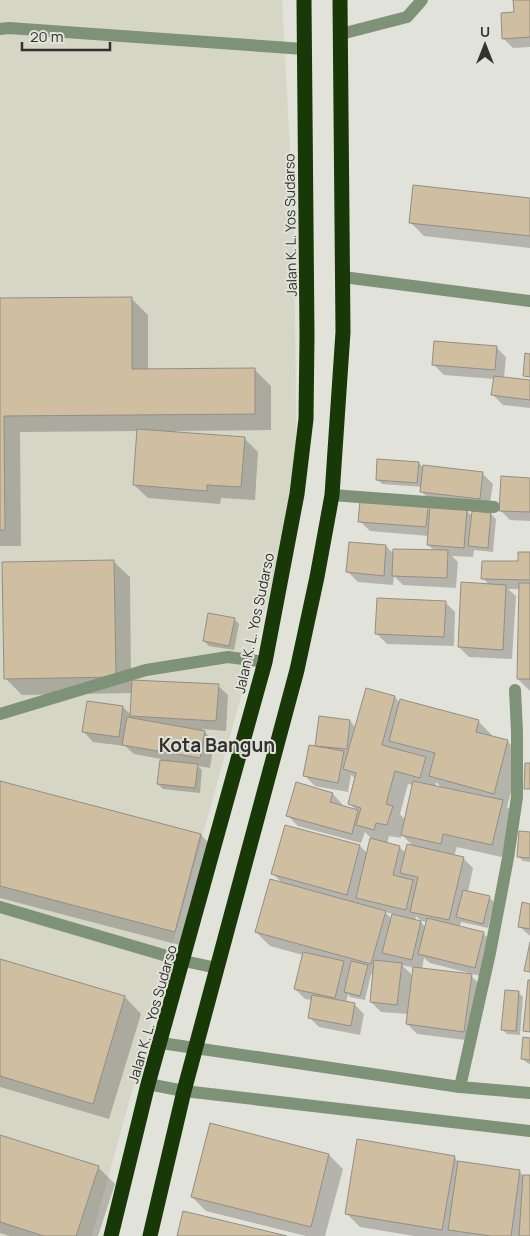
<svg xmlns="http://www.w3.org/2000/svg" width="530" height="1236" viewBox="0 0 530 1236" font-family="Manrope,sans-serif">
<rect width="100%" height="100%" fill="#e1e2d9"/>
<path fill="#d5d6c6" d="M0,0H282L294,227L297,494L92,1236H0Z"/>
<g fill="#0003" fill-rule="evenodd">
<path d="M514,0H530V47L513,48L503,38L515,13Z"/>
<path d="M530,200V248L424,236L410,222Z"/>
<path d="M131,298L148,315V370L254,369L271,386V430L175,431V433L245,439L258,452L255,500L221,498L220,504L148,498L134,485L138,431L20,432L21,546H0V299Z"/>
<path d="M496,347L506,357L504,378L530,382V408L503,405L493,395L495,379L444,375L434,365Z"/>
<path d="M419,463L424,468L483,474L493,484L489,509L431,501L421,491L422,487L382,484L377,479Z"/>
<path d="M530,479V521L510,520L500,510Z"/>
<path d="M427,508L431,512L466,510L472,516L491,514L496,519L493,552L474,550L473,557L452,556L458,562L456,588L403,585L394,576L393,585L358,582L348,572L386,546L394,554L435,551L428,545L429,536L370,531L360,521Z"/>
<path d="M530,553V691L518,679L520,589H508L516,596L512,659L469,657L459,647L489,585L483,578L519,562Z"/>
<path d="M113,561L130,577L131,681L218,686L228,695L226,731L202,729L214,742L210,768L198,766L202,770L200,793L163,789L158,784L161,759L134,754L125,746L93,742L84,732L123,707L131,715L133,693L22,695L6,679Z"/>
<path d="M445,602L455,612L454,646L387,644L377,634Z"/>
<path d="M234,619L239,624L234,650L209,646L204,641Z"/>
<path d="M395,697L400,703L478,721L492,735V737L507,741L521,755L507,807L516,815L506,858L457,847L454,856L463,858L473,868L468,892L489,897L494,902L488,928L461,922L460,927L483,933L493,943L484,977L430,963L424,958L422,969L470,975L481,985L474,1041L417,1034L407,1024L408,1014L381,1012L371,1002L374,974H371L365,1000L350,997L348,994L346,1003L354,1004L364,1014L360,1035L319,1027L309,1017L312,1000L305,999L295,989L303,955L270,946L256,932L283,884L273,874L286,826L360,846L368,854L371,838L365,832L361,843L298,826L288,816L333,794L342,804V806L356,810L349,803L356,779L351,775L348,792L315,786L305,776L319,748L317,746L350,721L356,728ZM436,782L442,788L435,787ZM408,784L413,785L405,820L400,814ZM402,835L414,847L406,853L399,847L387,844L389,836L401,838ZM385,912L393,914L392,919ZM416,916L421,921L427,922L426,928L421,922L415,921ZM402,965L414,968L413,976Z"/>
<path d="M0,782L201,835L217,851L191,948L0,898Z"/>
<path d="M530,833V862L523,861L518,856Z"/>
<path d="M530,905V936L519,926Z"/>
<path d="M0,960L125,997L141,1014L109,1119L0,1087Z"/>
<path d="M518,992L523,997L520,1035L507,1034L502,1029Z"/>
<path d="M530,1039V1064L527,1063L522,1058Z"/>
<path d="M0,1136L98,1167L115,1184L98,1236H10L0,1233Z"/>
<path d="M329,1155L343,1169L325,1236H306L206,1211L192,1197Z"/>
<path d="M454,1157L460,1163L519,1171L524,1176H530V1236H414L360,1227L346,1213Z"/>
</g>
<g fill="#cfbea0" stroke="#928e87">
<path d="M513,0H530V37L502,39L501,13L514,12Z"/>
<path d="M413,185L530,198V236L409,223Z"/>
<path d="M132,297V369L255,368V414L4,416L5,530H0V298Z"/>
<path d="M434,341L497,346L495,370L432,365Z"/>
<path d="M525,353L530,354V377L523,376Z"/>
<path d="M494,376L530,380V400L491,395Z"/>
<path d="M137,429L245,437L241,487L207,485V491L133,485Z"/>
<path d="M377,459L419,462L417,483L376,480Z"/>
<path d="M423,465L483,472L480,499L420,492Z"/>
<path d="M501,476L530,478V512L499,511Z"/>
<path d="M360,501L428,507L426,527L358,522Z"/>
<path d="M430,506L467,509L464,548L427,545Z"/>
<path d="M472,511L491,513L488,548L468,546Z"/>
<path d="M349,542L386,545L384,576L346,572Z"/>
<path d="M393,549L448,550L447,578L392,576Z"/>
<path d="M518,552H530V580L481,579L482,561H518Z"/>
<path d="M114,560L116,677L4,679L2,562Z"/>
<path d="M461,582L506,585L503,650L458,647Z"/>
<path d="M519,583H530V679H517Z"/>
<path d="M377,598L446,601L444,637L375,634Z"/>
<path d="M208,613L235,618L229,646L203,641Z"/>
<path d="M132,680L219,684L216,721L130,716Z"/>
<path d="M366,688L395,696L382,745L426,757L420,778L395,771L386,804L393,806L387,825L376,823L374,830L356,825L361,808L348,804L356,773L343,769Z"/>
<path d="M400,699L479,720L476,732L508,740L494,794L429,776L435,753L389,741Z"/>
<path d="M87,701L123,706L119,737L82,732Z"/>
<path d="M319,716L350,720L347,749L315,746Z"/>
<path d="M127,717L205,731L200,758L122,745Z"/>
<path d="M309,745L344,751L338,783L303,776Z"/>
<path d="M160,760L198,764L195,788L157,784Z"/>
<path d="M525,763H530V789H524Z"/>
<path d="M0,781L201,834L175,932L0,886Z"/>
<path d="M413,781L503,800L492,845L443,834L441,844L401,835Z"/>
<path d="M296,782L333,793L330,802L358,810L352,834L286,816Z"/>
<path d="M285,825L360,845L347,895L271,874Z"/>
<path d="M519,831L530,832V858L517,857Z"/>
<path d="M370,838L400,846L393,875L413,880L406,910L356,898Z"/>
<path d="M407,844L464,857L449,920L410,912L418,877L400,873Z"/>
<path d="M270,879L386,911L371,964L255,932Z"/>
<path d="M463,890L490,896L483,924L456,917Z"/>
<path d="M522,902L530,904V929L518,927Z"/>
<path d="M392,914L421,921L412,960L382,953Z"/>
<path d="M427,918L484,932L475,968L418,954Z"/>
<path d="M530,942V972L524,971Z"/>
<path d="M303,952L344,961L335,998L294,989Z"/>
<path d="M0,959L125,996L93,1104L0,1076Z"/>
<path d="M374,960L402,963L397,1005L370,1002Z"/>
<path d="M351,961L368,965L360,996L344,992Z"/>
<path d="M413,967L472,974L464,1032L406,1024Z"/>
<path d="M528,980H530V1032L523,1031Z"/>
<path d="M505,990L519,991L516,1031L501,1030Z"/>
<path d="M312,995L355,1003L351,1026L308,1018Z"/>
<path d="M523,1037L530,1038V1060L521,1059Z"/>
<path d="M210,1123L329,1154L311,1227L191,1197Z"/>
<path d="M0,1135L99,1166L76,1236H44L0,1222Z"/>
<path d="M357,1139L455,1156L442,1230L345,1214Z"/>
<path d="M458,1161L520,1170L511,1236H491L448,1230Z"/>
<path d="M523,1175H530V1236H519Z"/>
<path d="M183,1211L287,1236H177Z"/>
</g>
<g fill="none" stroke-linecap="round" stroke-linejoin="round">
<g stroke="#7e9277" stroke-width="12">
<path d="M0,29L9,28L304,49"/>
<path d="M341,34L407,17L422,0"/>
<path d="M343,277L530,301"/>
<path d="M332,495L494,507"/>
<path d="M0,714L146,670L228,657L265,662"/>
<path d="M0,907L184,961L217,968"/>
<path d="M161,1043L460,1087L530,1093"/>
<path d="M148,1084L184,1091L530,1131"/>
<path d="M460,1087L490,953L508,858L517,797V732L515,690"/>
</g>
<g stroke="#183807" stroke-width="15">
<path d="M111,1236L148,1084L265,662L297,494L306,419L307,336L304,0"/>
<path d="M150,1236L184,1091L297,670L317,577L332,495L343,332L340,0"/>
</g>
</g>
<g text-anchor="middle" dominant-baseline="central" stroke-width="4" stroke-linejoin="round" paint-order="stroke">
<g font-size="14" fill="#31322e" stroke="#e1e2d9">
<text transform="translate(290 225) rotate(-91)">Jalan K. L. Yos Sudarso</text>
<text transform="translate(254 623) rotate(-78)">Jalan K. L. Yos Sudarso</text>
<text transform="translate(152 1014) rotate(-74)">Jalan K. L. Yos Sudarso</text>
</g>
<g font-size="19" font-weight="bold" fill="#31322e" stroke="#e1e2d9">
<text x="217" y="745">Kota Bangun</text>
</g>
</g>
<g transform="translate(485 45)" stroke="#e1e2d9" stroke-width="4" paint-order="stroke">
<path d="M0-4L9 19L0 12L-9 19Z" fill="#31322e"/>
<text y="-8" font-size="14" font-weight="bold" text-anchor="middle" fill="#31322e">U</text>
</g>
<path d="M22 42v8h88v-8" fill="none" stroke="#31322e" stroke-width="2.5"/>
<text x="30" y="42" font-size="15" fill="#31322e" stroke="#e1e2d9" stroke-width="4" paint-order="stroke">20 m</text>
</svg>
